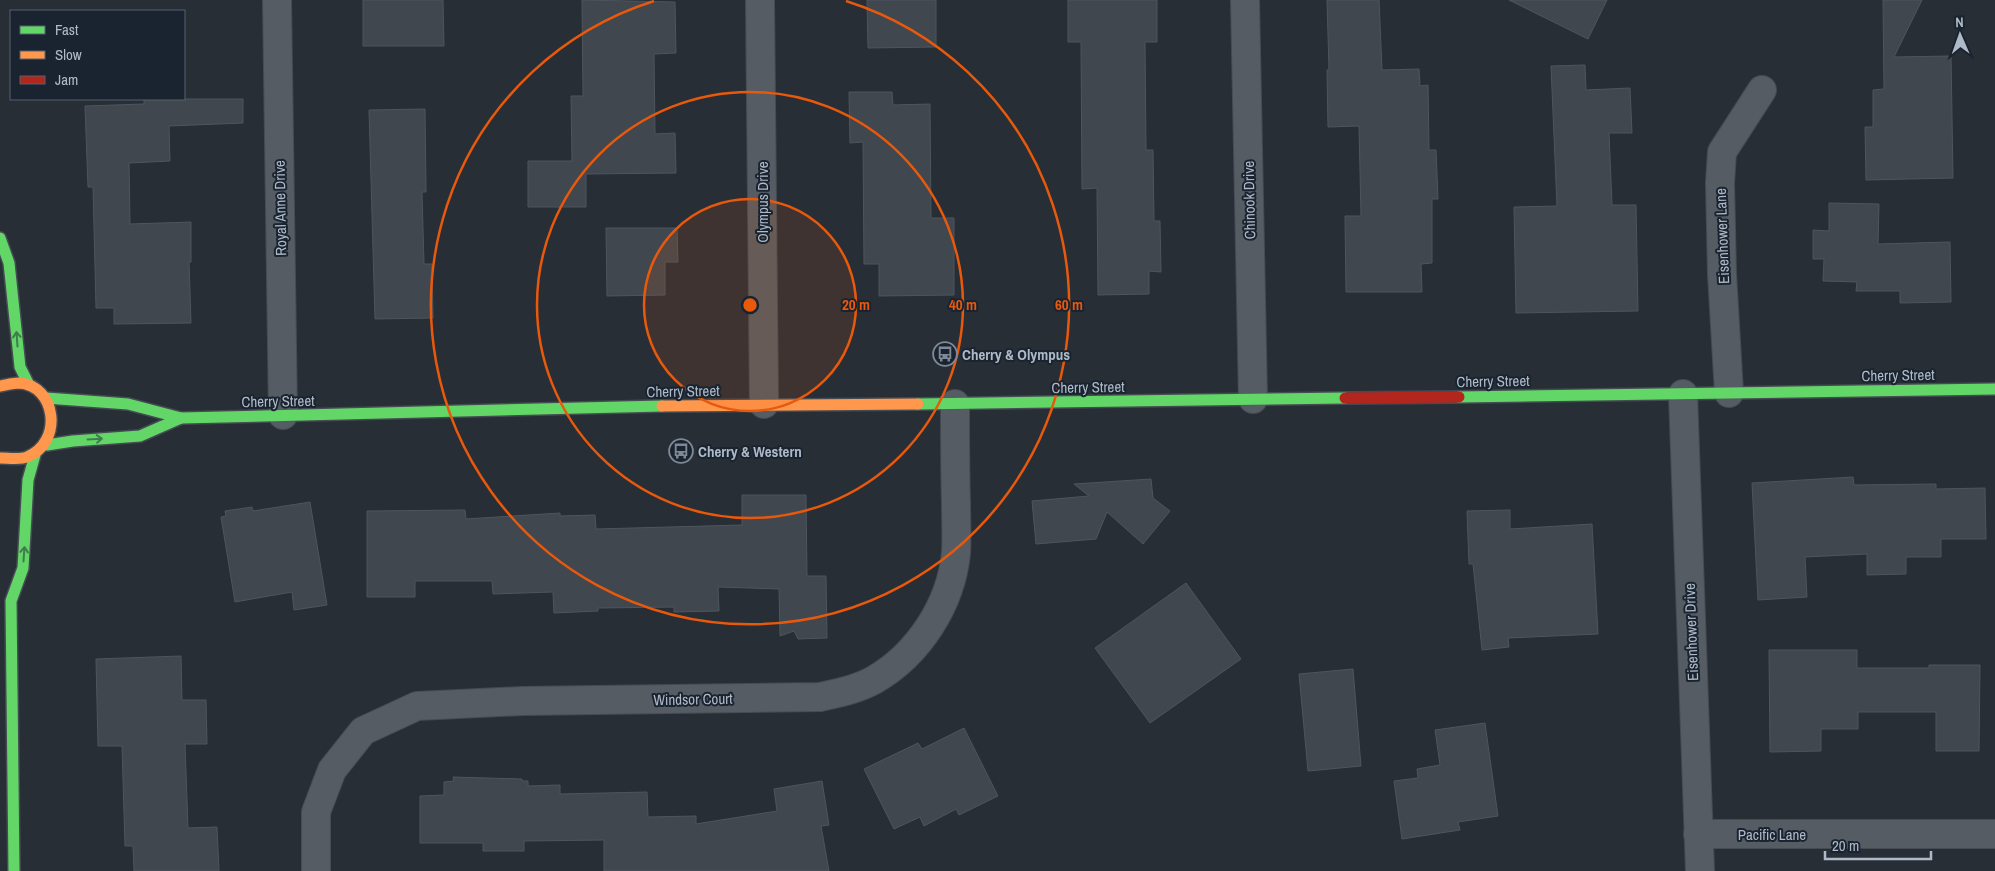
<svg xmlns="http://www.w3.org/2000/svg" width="1995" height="871" viewBox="0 0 1995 871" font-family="'Archivo Narrow',sans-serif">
<rect width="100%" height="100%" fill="#272e36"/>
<g fill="#41474e" stroke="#4e555e">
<path d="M363,0H443L444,46H363Z"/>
<path d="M582,0L675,2L676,53L654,54L655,134L675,133L676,173L586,174V207H528V161H572L571,96H583Z"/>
<path d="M867,0H936V47L868,48Z"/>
<path d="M1068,0H1157V42H1145L1146,150H1153L1154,221H1160L1161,272L1149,271V294L1098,295L1097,188L1082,189L1081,42H1068Z"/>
<path d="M1327,0H1379L1382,70L1419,69L1420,86L1428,85L1429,150H1436L1438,199H1432V263L1421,264L1422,292H1346L1345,216H1361L1359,126L1328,127L1327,70H1329Z"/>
<path d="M1509,0H1607L1588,39Z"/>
<path d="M1883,0H1922L1894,57L1951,56L1953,178L1866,180L1865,127H1873V90L1884,89Z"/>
<path d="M1585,65L1586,90L1630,88L1632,133H1609L1612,205H1636L1638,311L1516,313L1514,207L1557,206L1551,66Z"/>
<path d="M849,92H892L893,105L930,104L931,218H954V295L879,296V264H864L863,142L850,143Z"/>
<path d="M144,99H243V123L169,126L170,161L129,163L130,224L191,222V262H189L191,323L114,324V308H96L93,187H88L85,106L144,104Z"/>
<path d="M425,109L426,192H422L424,264H432L433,318L375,319L369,110Z"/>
<path d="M1829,203L1879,204L1878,244L1950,242L1951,302L1900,303V291H1856L1857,282L1823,281L1824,259H1813V230L1829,231Z"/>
<path d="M606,228H677L678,262H665V295L607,296Z"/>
<path d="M1853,477L1854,485L1936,484V489L1985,488L1986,539H1941V557H1906V574L1867,575V554L1805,557L1807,597L1758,600L1752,483Z"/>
<path d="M1151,479L1153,498L1170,511L1143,544L1107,512L1096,539L1036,544L1032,501L1089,496L1074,484Z"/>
<path d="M742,495H806L807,576H826L827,638L798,639L794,631L780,636L779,589L718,587L719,611L674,612V607L598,608V611L554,613L553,592L493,594L492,581H415V597H367V511L465,510L466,519L560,513V516L595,515L596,529L742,525Z"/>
<path d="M310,502L327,605L294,610L292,592L235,602L221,517L226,516L225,511L252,507L253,511Z"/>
<path d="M1510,510V529L1592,524L1598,634L1508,638L1509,647L1482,650L1473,564H1469L1467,511Z"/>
<path d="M1186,583L1241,659L1150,723L1095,648Z"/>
<path d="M1769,650H1857V668H1929V665H1980L1979,751H1936V712H1858V729H1821V751L1770,752Z"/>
<path d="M181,656L182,700H206L207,744H185L188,828L217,827L219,871H134L133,846H125L122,746H98L96,659Z"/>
<path d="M1353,669L1361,766L1308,771L1299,674Z"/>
<path d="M1485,723L1498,816L1458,822L1460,830L1402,839L1394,781L1418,778L1417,769L1440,765L1435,730Z"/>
<path d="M964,728L998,796L959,815L956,809L924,826L920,817L894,829L864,769L918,743L922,749Z"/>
<path d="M453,777L522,779V781H528V786L560,785V794L647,792L648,817L696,816V824L777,811L774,789L822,781L829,825L821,826L829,871H604V840L524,841V851H483V843H420V796L444,795V782L454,781Z"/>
</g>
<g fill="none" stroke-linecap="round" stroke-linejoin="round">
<g stroke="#454b52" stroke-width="30">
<g id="street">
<path d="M277,0L283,415"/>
<path d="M760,0L764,404"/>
<path d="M1245,0L1253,399"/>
<path d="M1729,393L1722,274L1720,183L1722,152L1762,90"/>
<path d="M1683,394L1700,871"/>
<path d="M1698,834H1995"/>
<path d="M316,871V812L332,770L363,731L417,706L522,701L820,697C838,693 858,689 874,680C919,654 951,604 956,553C957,537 956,520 956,503C955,470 955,437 955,404"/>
</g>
</g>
<g stroke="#454b52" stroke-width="14">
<g id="fast">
<path d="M0,238L9,263L20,367L29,385"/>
<path d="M1459,397L1995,389"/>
<path d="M46,398L128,404L181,418L662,406"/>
<path d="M918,404L1345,398"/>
<path d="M47,445L73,441L140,436L181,418"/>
<path d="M14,871L11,601L23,568L28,480L35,455"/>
</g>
</g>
<g stroke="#454b52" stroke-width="14">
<g id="slow">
<path d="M0,386C6,385 13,383 19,383C56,385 64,442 27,457C20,460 8,458 0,458"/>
<path d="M662,406L918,404"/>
</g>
</g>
<g stroke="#454b52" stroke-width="14">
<path id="jam" d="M1345,398L1459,397"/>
</g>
<use href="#street" stroke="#565c64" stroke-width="28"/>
<use href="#fast" stroke="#63d668" stroke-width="11"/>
<use href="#slow" stroke="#ff974d" stroke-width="11"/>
<use href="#jam" stroke="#b3261e" stroke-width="11"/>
</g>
<defs><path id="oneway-shaft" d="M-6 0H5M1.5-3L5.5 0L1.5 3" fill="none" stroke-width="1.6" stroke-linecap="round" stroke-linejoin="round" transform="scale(1.25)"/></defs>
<g stroke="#3e7d4c">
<use href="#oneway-shaft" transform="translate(17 339) rotate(-94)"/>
<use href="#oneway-shaft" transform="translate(95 439) rotate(-3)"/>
<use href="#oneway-shaft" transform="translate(24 554) rotate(-86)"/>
</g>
<circle cx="750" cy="305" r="106" fill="#e8590c" fill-opacity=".12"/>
<g fill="none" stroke="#e8590c" stroke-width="2.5">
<circle cx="750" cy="305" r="106"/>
<circle cx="750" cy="305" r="213"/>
<path d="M846 1A319 319 0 1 1 654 1"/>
</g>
<defs>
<g id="bus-ring" transform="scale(1.25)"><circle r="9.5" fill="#1a2430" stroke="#7f8995" stroke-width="1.5"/><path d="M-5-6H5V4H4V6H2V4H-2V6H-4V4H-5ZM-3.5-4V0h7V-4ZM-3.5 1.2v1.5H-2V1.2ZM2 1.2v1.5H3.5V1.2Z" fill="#7f8995"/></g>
</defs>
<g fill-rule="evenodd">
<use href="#bus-ring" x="945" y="354"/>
<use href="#bus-ring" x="681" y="451"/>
</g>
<g text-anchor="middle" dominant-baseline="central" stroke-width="4" stroke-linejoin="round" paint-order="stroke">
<g font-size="15" fill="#afbac8" stroke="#1a2430">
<text transform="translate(1249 200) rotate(-91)">Chinook Drive</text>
<text transform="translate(762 202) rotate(-90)">Olympus Drive</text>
<text transform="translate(280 208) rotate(-91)">Royal Anne Drive</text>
<text transform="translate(1722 236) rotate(-92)">Eisenhower Lane</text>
<text transform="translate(1898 375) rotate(-1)">Cherry Street</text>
<text transform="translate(1493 381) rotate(-1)">Cherry Street</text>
<text transform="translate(1088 387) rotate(-1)">Cherry Street</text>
<text transform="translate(683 391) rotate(-1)">Cherry Street</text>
<text transform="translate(278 401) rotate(-1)">Cherry Street</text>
<text transform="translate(1691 632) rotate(-92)">Eisenhower Drive</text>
<text transform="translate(693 699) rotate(-1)">Windsor Court</text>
<text x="1772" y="834">Pacific Lane</text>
</g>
<g font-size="15" font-weight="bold" fill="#afbac8" stroke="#1a2430" text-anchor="start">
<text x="962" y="354">Cherry &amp; Olympus</text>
<text x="698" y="451">Cherry &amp; Western</text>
</g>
</g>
<circle cx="750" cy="305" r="8" fill="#e8590c" stroke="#1a2430" stroke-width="2.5"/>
<g font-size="15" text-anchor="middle" font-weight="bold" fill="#e8590c" stroke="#1a2430" stroke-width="4" stroke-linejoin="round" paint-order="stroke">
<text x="856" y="310">20 m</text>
<text x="963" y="310">40 m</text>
<text x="1069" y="310">60 m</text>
</g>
<rect x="10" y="10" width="175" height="90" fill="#1a2430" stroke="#56606d"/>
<rect x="20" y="26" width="25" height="8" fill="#63d668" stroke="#56606d"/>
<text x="55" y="35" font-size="15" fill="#afbac8">Fast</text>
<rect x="20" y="51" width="25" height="8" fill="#ff974d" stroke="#56606d"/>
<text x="55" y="60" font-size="15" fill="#afbac8">Slow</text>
<rect x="20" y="76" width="25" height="8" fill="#b3261e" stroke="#56606d"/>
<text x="55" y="85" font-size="15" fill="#afbac8">Jam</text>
<g transform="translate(1960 35) rotate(358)" stroke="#1a2430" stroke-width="4" paint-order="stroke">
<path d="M0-4L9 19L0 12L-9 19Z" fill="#afbac8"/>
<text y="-8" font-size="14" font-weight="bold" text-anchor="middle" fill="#afbac8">N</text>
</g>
<path d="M1825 851v8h106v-8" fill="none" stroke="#afbac8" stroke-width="2.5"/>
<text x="1832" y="851" font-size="15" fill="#afbac8" stroke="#1a2430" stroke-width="4" paint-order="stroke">20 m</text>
</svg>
